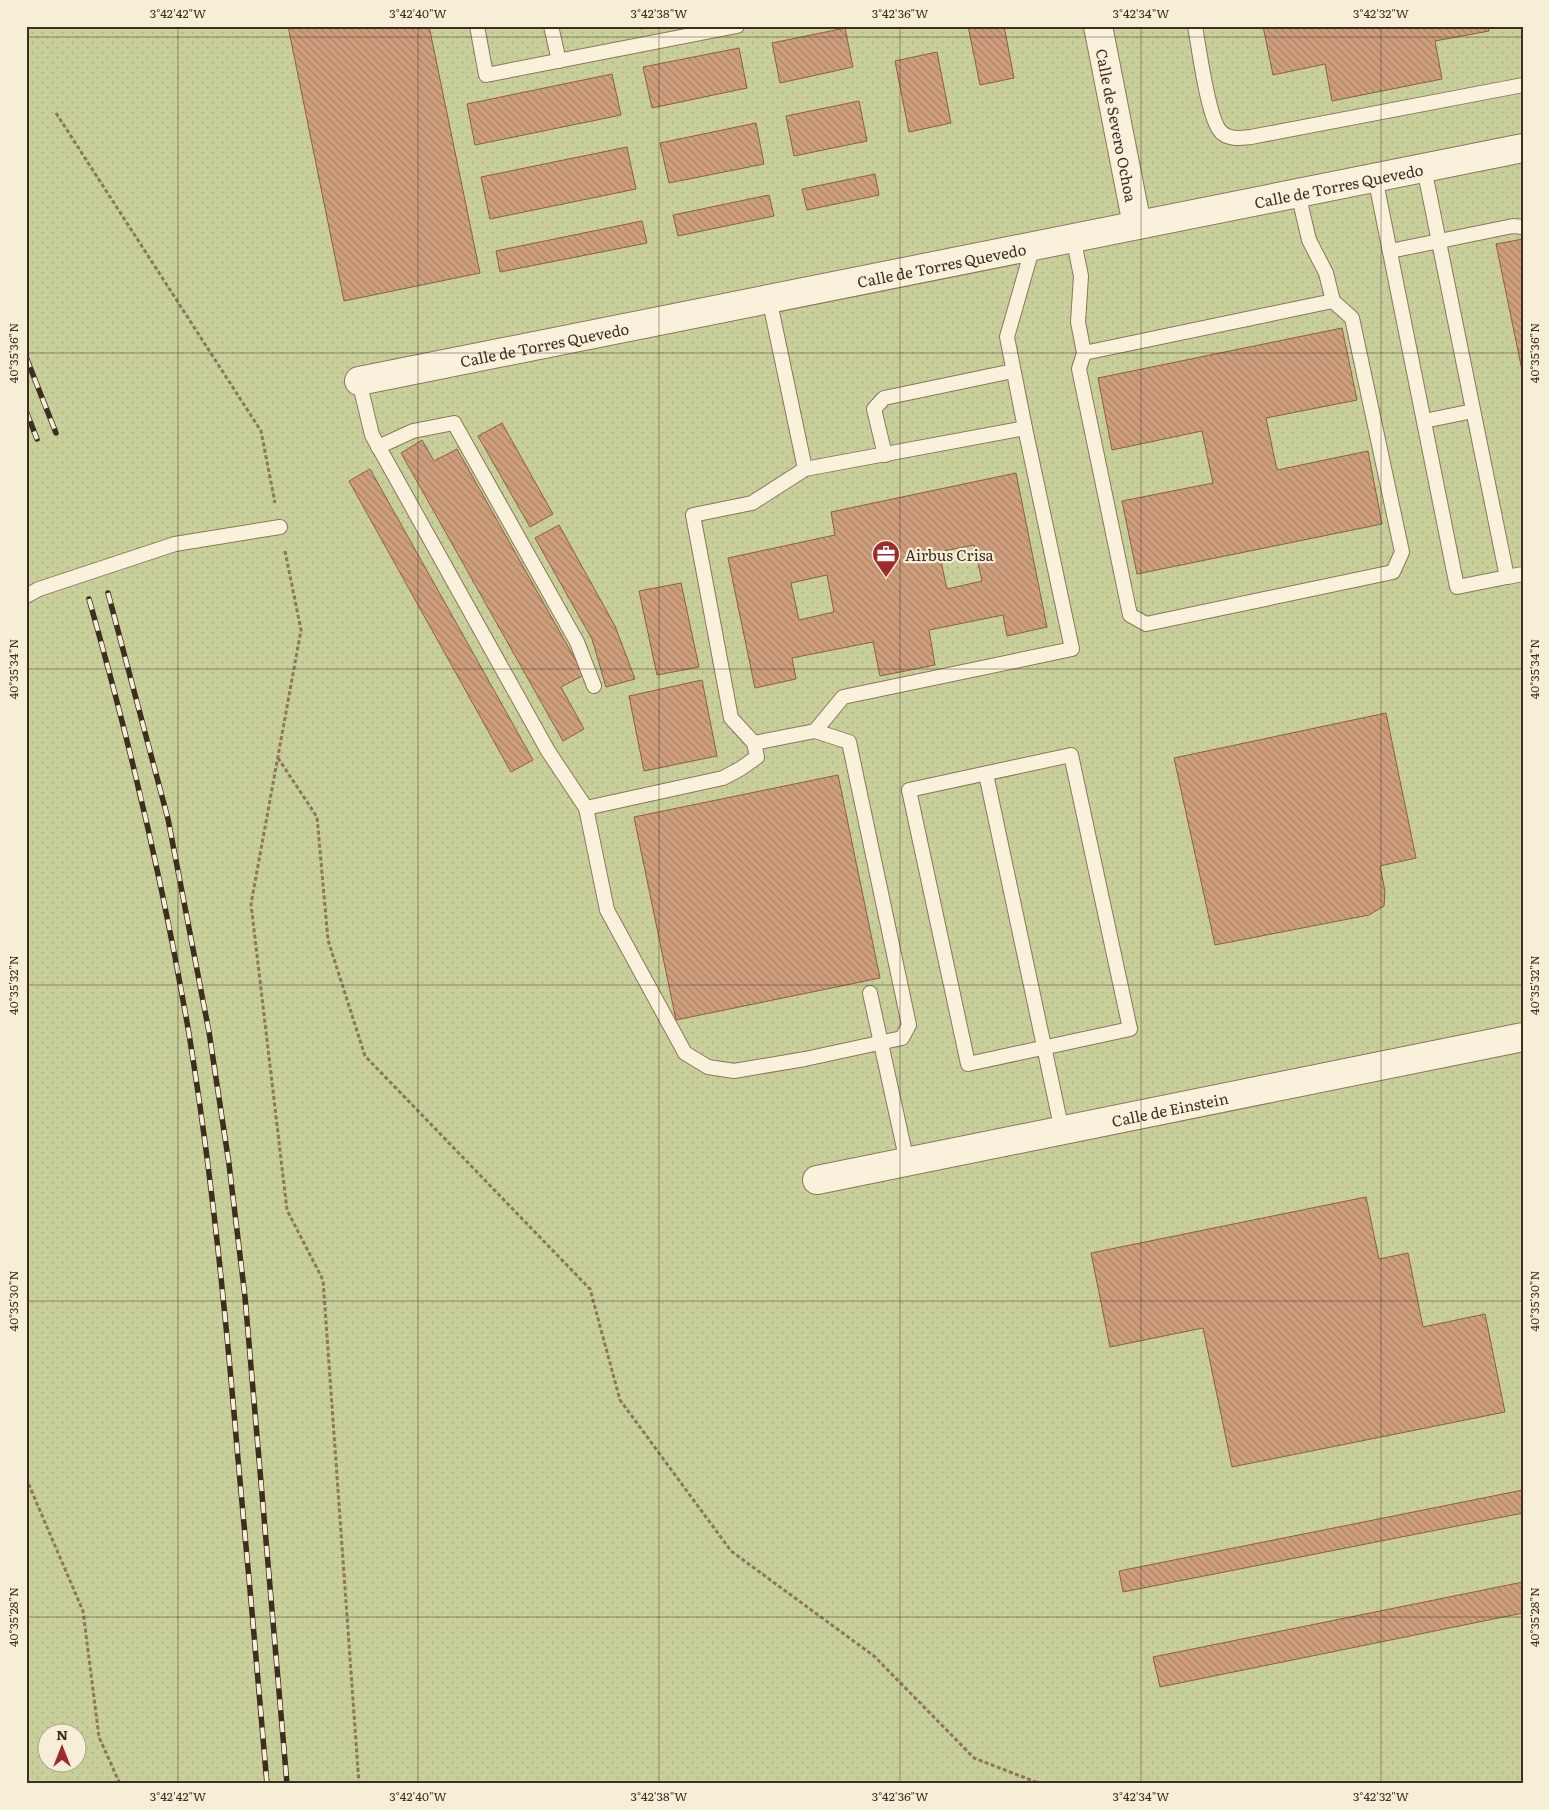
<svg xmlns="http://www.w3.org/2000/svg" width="1549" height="1810" viewBox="0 0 1549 1810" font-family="Literata,serif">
<defs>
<pattern id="grass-dots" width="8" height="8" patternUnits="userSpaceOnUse" patternTransform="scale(1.25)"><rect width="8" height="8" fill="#c9cf9b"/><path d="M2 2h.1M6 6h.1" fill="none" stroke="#aeb285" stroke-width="1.8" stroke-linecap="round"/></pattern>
<pattern id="building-back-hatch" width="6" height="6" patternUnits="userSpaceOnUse" patternTransform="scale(1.25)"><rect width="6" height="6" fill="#cf9f7d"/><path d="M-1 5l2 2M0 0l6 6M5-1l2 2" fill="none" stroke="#a98266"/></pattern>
</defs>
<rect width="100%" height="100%" fill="#f0e4c8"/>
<path fill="url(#grass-dots)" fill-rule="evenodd" d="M26,26H1523V1784H26ZM48,1732H78V1762H48Z"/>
<g fill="url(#building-back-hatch)" stroke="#8d5f41" fill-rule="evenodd">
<path d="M288,26H429L480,273L344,301Z"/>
<path d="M639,26H655L640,29Z"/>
<path d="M968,26H1004L1014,78L980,85Z"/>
<path d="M1263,26H1488L1489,31L1435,41L1442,79L1332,101L1325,64L1273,75Z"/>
<path d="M845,28L853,67L780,83L772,43Z"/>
<path d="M739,48L747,88L652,108L643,67Z"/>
<path d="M937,52L951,123L909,132L895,61Z"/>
<path d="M612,74L621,115L475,145L467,104Z"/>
<path d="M859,101L867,141L794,156L786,116Z"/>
<path d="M756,123L764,164L669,183L660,143Z"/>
<path d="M627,147L636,189L490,219L481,177Z"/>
<path d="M875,174L879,195L807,210L802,189Z"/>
<path d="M769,195L774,216L678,236L673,215Z"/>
<path d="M642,221L647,243L500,272L496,251Z"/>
<path d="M1523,239V375L1496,244Z"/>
<path d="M1342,328L1357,400L1266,418L1277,470L1368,451L1382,524L1137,574L1122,501L1213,483L1202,431L1112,450L1098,378Z"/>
<path d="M502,423L553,514L530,527L478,436Z"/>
<path d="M422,440L434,461L457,449L584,675L561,687L584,729L563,741L401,453Z"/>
<path d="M370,469L533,760L511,772L349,481Z"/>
<path d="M1016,473L1047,627L1007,636L1003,615L929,630L935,665L880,676L873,642L792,658L796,679L755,688L728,558L835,535L831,512ZM974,545L982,581L947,589L939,552ZM827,575L834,612L799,620L791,583Z"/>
<path d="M559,525L615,626L635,679L606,687L592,639L535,538Z"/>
<path d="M681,583L699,667L657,675L639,591Z"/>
<path d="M702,680L717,756L644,771L629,696Z"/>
<path d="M1386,713L1416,858L1380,866L1385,891L1384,906L1369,915L1215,945L1174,758Z"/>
<path d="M838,775L880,978L676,1020L634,817Z"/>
<path d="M1366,1197L1379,1259L1408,1253L1423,1327L1485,1314L1505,1412L1232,1467L1203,1328L1110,1347L1091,1253Z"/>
<path d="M1523,1490V1513L1123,1592L1119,1571Z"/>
<path d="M1523,1582V1613L1160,1687L1153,1657Z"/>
</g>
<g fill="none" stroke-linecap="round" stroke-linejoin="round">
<g stroke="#8d765c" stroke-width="16">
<g id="service">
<path d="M477,26L486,75L737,26"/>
<path d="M551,26L559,61"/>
<path d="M1195,26C1199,48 1208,119 1221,132C1229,140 1241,138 1251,137L1523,85"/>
<path d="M1375,177L1457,587L1507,577L1424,168"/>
<path d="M1073,237L1081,276L1078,322L1084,353L1079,369L1130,615L1146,624L1393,572L1402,552L1352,318L1333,301L1326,273L1309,240L1298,193"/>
<path d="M1390,251L1513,226L1523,227"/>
<path d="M1084,353L1333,301"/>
<path d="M359,381L372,435L548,751L586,808L723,778L740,769L757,757L754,743L731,718L693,515L752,503L805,469L769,298"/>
<path d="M1424,421L1473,411"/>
<path d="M378,447L413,431L454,423L577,642L594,686"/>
<path d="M885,455L874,409L884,398L1013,371"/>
<path d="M805,469L1025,428L1007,337L1033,246"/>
<path d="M175,544L280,527"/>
<path d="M1507,577L1523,574"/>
<path d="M26,596L39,589"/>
<path d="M815,731L843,697L1072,649L1025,428"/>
<path d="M1071,755L1130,1029L968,1064L909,790Z"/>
<path d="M986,774L1062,1131"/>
<path d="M586,808L607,910L685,1053L708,1067L734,1071L805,1059L902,1038L909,1025L849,742L815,731L754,743"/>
<path d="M870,993L907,1162"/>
</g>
</g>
<g stroke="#8d765c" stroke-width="30">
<g id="minor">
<path id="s1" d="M1098,26L1137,225"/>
<path id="s2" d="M359,381L1523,148"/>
<path id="s3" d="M817,1180L1523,1037"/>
</g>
</g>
<g stroke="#8d765c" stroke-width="3" stroke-dasharray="4 2.5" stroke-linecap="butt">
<path d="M56,113L261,431L275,503"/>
<path d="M285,551L301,630L251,904L287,1210L323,1280L359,1784"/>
<path d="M278,758L317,817L328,940L365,1056L590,1289L620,1400L731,1551L874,1656L974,1758L1041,1784"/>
<path d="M26,1478L83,1611L99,1737L120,1784"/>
</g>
<use href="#service" stroke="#faf1dc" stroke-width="14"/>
<use href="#minor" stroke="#faf1dc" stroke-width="28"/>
<g stroke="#3d2e20" stroke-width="5.5">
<g id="rail">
<path d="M26,357L56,433"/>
<path d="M26,411L37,439"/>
<path d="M108,593L168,819L209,1032L229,1164L245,1297L287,1784"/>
<path d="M89,599C130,743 164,887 189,1034C212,1175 226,1317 238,1459C248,1567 258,1676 267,1784"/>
</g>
</g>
<use href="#rail" stroke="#f7eed8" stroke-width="4" stroke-dasharray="11" stroke-linecap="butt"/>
<g stroke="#8d765c" stroke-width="16" stroke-linecap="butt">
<path id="service-bridge" d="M39,589L175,544"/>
</g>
<use href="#service-bridge" stroke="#faf1dc" stroke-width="14"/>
</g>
<path fill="none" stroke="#3d2e20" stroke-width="1" stroke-opacity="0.45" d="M178,26V1784M418,26V1784M659,26V1784M900,26V1784M1141,26V1784M1381,26V1784M26,37H1523M26,353H1523M26,669H1523M26,985H1523M26,1301H1523M26,1617H1523"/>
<defs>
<g id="office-pin" transform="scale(1.4375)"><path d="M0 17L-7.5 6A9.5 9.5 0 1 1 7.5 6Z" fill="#9e2a2b" stroke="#f7eed8"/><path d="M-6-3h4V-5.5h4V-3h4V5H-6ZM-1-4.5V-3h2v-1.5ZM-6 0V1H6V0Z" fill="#fff"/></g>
</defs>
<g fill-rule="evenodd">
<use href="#office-pin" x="886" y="554"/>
</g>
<g text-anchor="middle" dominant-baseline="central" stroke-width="4.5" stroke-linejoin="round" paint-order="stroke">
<g font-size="15" fill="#3d2e20" stroke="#f7eed8">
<text stroke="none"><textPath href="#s1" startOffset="101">Calle de Severo Ochoa</textPath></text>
<text stroke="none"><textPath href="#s2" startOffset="999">Calle de Torres Quevedo</textPath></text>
<text stroke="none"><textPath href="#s2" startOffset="594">Calle de Torres Quevedo</textPath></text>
<text stroke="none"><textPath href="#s2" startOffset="189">Calle de Torres Quevedo</textPath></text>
<text stroke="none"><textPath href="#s3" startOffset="360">Calle de Einstein</textPath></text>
</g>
<g font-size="15" fill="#3d2e20" stroke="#f7eed8" text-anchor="start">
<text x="905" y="554">Airbus Crisa</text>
</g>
</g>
<rect width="1549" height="1810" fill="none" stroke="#f7eed8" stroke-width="55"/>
<g transform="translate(62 1748)"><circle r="24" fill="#f7eed8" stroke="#ada18e"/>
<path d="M0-4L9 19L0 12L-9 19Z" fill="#9e2a2b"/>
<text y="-8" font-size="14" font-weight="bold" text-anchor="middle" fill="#3d2e20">N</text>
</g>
<rect x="28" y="28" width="1494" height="1754" fill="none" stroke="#3d2e20" stroke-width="2"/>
<g font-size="12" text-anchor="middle" fill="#3d2e20">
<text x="178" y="18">3°42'42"W</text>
<text x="418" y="18">3°42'40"W</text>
<text x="659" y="18">3°42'38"W</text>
<text x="900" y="18">3°42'36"W</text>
<text x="1141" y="18">3°42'34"W</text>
<text x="1381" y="18">3°42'32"W</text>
<text transform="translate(14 353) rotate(-90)" y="4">40°35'36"N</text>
<text transform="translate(1535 353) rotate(-90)" y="4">40°35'36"N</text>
<text transform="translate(14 669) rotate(-90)" y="4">40°35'34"N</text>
<text transform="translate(1535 669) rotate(-90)" y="4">40°35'34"N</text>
<text transform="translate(14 985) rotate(-90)" y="4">40°35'32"N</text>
<text transform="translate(1535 985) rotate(-90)" y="4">40°35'32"N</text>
<text transform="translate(14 1301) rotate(-90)" y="4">40°35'30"N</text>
<text transform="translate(1535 1301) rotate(-90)" y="4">40°35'30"N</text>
<text transform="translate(14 1617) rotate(-90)" y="4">40°35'28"N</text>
<text transform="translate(1535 1617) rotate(-90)" y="4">40°35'28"N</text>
<text x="178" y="1801">3°42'42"W</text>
<text x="418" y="1801">3°42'40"W</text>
<text x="659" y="1801">3°42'38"W</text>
<text x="900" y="1801">3°42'36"W</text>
<text x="1141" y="1801">3°42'34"W</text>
<text x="1381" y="1801">3°42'32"W</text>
</g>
</svg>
